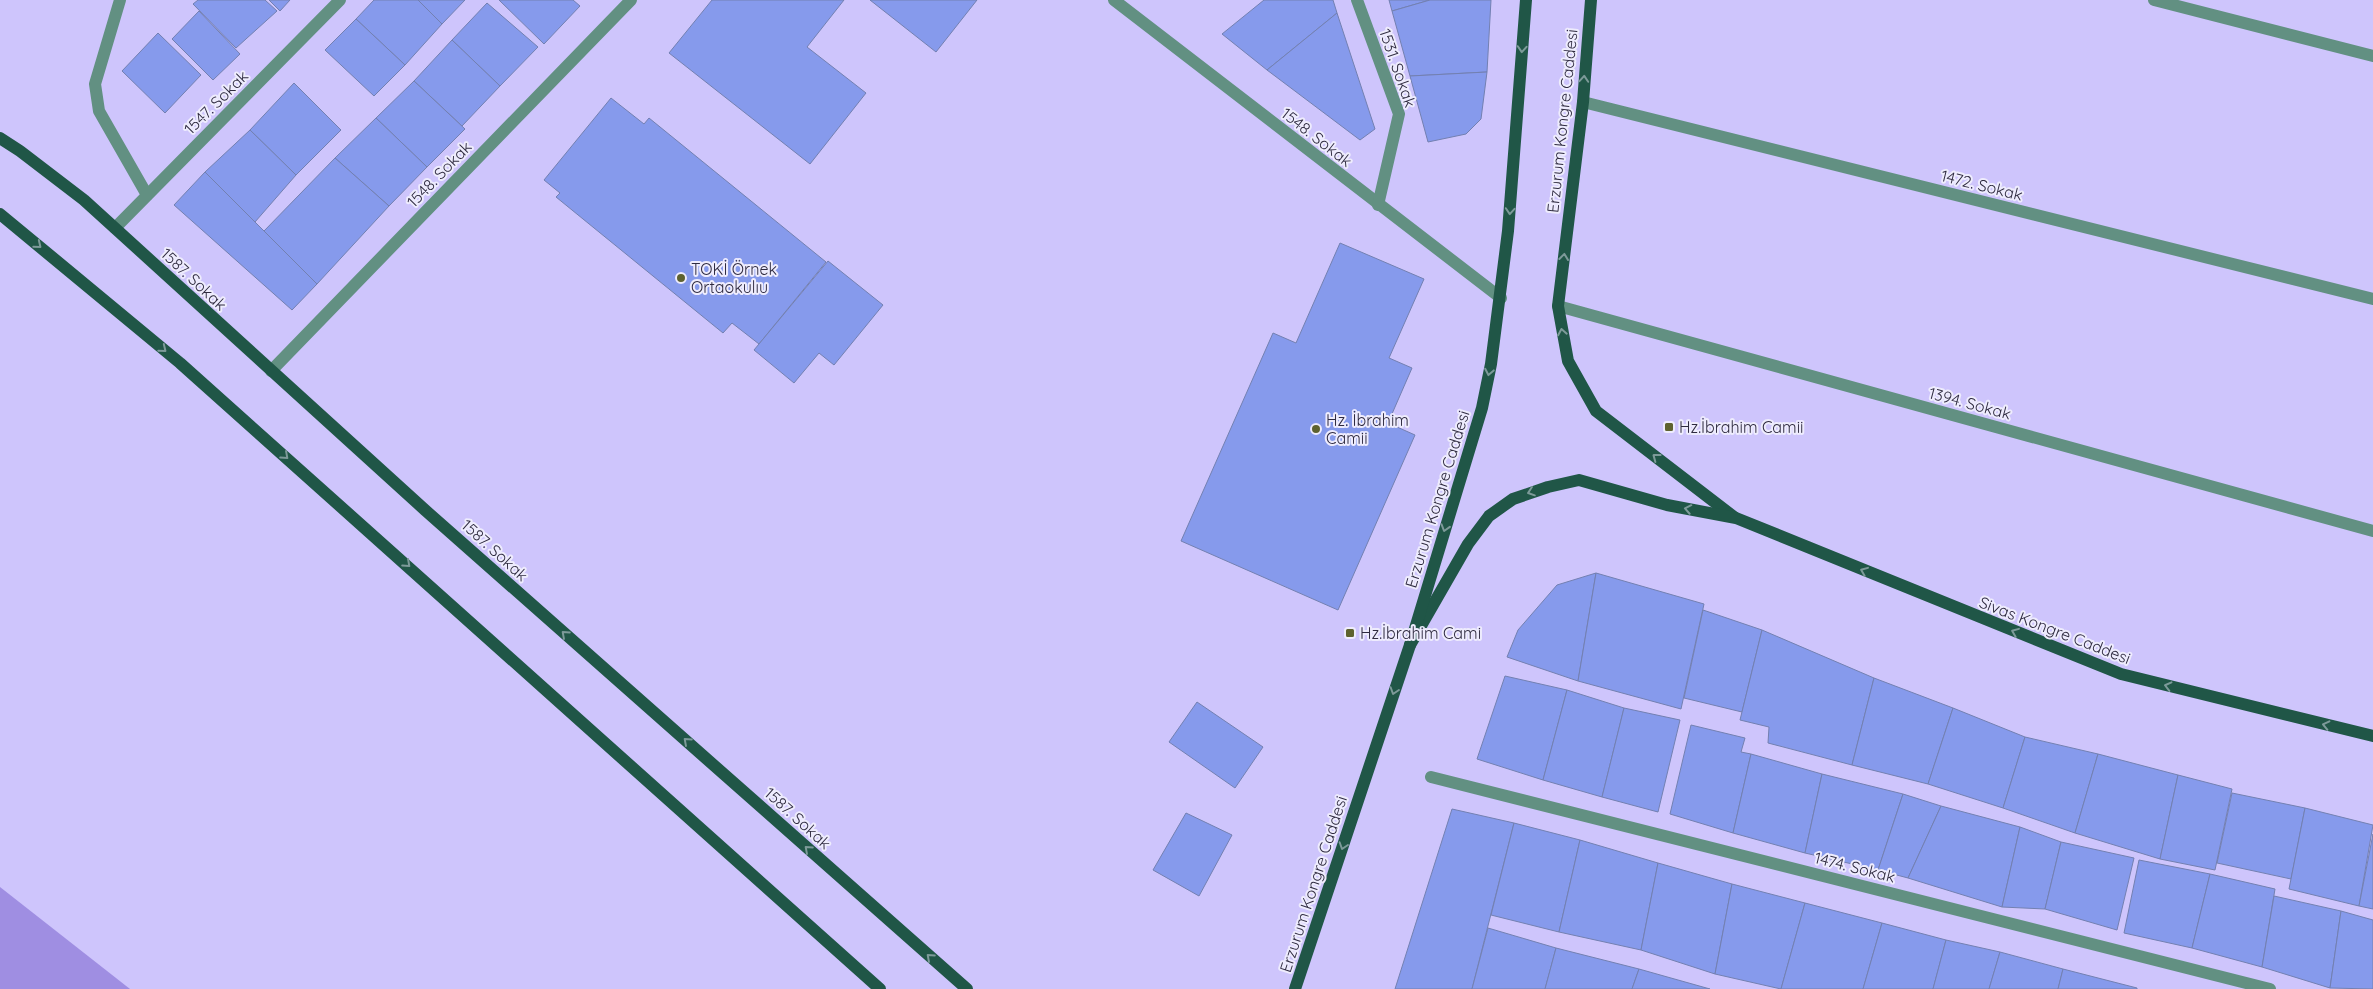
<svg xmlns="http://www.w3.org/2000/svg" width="2373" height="989" viewBox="0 0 2373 989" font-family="Quicksand,sans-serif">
<rect width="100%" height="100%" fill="#cec5fc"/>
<path fill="#9f8ee2" d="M0,887L130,989H0Z"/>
<g fill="#869aec" stroke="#7380b1">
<path d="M198,0H265L277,11L236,48L193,4Z"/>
<path d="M269,0H290L280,11Z"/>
<path d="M374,0H418L442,24L405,65L356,19Z"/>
<path d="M418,0H465L442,24Z"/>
<path d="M499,0H573L580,6L544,44Z"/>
<path d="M712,0H844L807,47L866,93L810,164L669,53Z"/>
<path d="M870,0H977L936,52Z"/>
<path d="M1264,0H1333L1337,13L1267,70L1222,34Z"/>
<path d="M1389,0H1430L1392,11Z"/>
<path d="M1430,0H1491L1487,72L1410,76L1392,11Z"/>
<path d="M487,3L538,47L500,86L452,40Z"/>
<path d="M199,11L240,54L213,80L172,39Z"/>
<path d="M1337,13L1375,129L1360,140L1267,70Z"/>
<path d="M356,19L405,65L374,96L325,50Z"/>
<path d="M158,33L201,75L165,113L122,71Z"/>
<path d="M452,40L500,86L462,126L414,81Z"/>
<path d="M1487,72L1481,119L1466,134L1428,142L1410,76Z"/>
<path d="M414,81L465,129L427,167L376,118Z"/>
<path d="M294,83L341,130L296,175L250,130Z"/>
<path d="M611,98L644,124L649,118L826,262L759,344L732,323L723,333L556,197L560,193L544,180Z"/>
<path d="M376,118L427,167L389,206L335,158Z"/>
<path d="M250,130L296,175L255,222L205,172Z"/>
<path d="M335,158L389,206L317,284L264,231Z"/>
<path d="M205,172L317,284L292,310L174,205Z"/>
<path d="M1340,243L1424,279L1389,358L1412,368L1388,423L1415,435L1338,610L1181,541L1273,333L1296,343Z"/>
<path d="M828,261L883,305L834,365L819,353L794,383L754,350Z"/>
<path d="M1596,573L1578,681L1507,657L1518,630L1557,585Z"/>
<path d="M1596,573L1704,604L1681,709L1578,681Z"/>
<path d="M1703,610L1762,630L1742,712L1684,698Z"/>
<path d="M1762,630L1874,678L1852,765L1768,743L1769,727L1740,720Z"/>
<path d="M1505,676L1567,690L1543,780L1477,759Z"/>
<path d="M1874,678L1953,708L1928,784L1852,765Z"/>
<path d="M1567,690L1624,708L1602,797L1543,780Z"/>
<path d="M1197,702L1263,747L1235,788L1169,742Z"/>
<path d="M1624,708L1680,720L1658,812L1602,797Z"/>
<path d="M1953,708L2025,737L2003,808L1928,784Z"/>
<path d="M1691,725L1745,738L1741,752L1751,754L1733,833L1670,814Z"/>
<path d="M2025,737L2098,754L2075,833L2003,808Z"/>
<path d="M1751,754L1822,774L1805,853L1733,833Z"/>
<path d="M2098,754L2178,775L2160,859L2075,833Z"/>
<path d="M1822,774L1903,794L1878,870L1805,853Z"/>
<path d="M2178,775L2232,789L2215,870L2160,859Z"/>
<path d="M2232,793L2305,808L2291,879L2217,863Z"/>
<path d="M1903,794L1941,806L1908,878L1878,870Z"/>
<path d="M1941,806L2020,827L2002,907L1908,878Z"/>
<path d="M2305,808L2373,825L2359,906L2289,889Z"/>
<path d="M1452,809L1514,823L1472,989H1395Z"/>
<path d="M1186,813L1232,835L1199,896L1153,870Z"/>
<path d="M1514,823L1580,840L1559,932L1491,915Z"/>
<path d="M2020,827L2061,842L2045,909L2002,907Z"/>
<path d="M2373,834V909L2359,906Z"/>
<path d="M1580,840L1658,863L1641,950L1559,932Z"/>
<path d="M2061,842L2134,858L2117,930L2045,909Z"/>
<path d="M2139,860L2210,874L2192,948L2124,933Z"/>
<path d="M1658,863L1732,884L1715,974L1641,950Z"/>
<path d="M2210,874L2275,889L2262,967L2192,948Z"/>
<path d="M1732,884L1805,903L1781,989L1715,974Z"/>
<path d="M2274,896L2341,911L2330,988L2262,967Z"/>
<path d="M1805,903L1882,923L1863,989H1781Z"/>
<path d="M2341,911L2373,920V989L2330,988Z"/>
<path d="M1882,923L1946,940L1933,989H1863Z"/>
<path d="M1488,928L1556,948L1545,989H1472Z"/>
<path d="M1946,940L2000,952L1989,989H1933Z"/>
<path d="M1556,948L1639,969L1632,989H1545Z"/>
<path d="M2000,952L2063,969L2058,989H1989Z"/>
<path d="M1639,969L1710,989H1632Z"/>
<path d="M2063,969L2137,988V989H2058Z"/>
</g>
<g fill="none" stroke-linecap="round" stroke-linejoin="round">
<g stroke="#629082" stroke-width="12">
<path d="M120,0L95,84L99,111L147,195"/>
<path d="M1114,0L1501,298"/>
<path d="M1357,0L1399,114L1378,205"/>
<path d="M2154,0L2373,56"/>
<path d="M1583,102L2373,299"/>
<path d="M115,228L340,0"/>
<path d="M1558,306L2373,531"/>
<path d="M271,371L631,0"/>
<path d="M1431,777L2270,989"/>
</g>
<g stroke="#205647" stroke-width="12">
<path d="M1591,0L1583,102L1558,306L1568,361L1596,411L1734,517"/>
<path d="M0,138L20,151L84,200L425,510L967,989"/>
<path d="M0,214L180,363L880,989"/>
<path d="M1410,645L1468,544L1489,516L1513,499L1548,487L1579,480L1667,505L1736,518L2121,674L2373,736"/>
<path d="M1295,989L1410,645L1482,408L1491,364L1508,231L1526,0"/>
</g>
</g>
<defs><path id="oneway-chevron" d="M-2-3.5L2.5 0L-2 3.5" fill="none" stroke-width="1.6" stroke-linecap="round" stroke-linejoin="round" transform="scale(1.25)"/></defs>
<g stroke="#7d9a99">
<use href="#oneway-chevron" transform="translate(1522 49) rotate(94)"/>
<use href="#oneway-chevron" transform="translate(1584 79) rotate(-86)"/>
<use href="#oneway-chevron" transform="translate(1510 211) rotate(94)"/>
<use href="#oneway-chevron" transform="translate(38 245) rotate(39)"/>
<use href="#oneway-chevron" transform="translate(1564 257) rotate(-83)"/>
<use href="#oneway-chevron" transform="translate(1562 332) rotate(-100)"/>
<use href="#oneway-chevron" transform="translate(163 349) rotate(39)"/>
<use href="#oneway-chevron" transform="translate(1489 372) rotate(101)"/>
<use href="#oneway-chevron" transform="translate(285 456) rotate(42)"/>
<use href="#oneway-chevron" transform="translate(1656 457) rotate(-143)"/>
<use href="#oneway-chevron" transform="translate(1531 492) rotate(161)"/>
<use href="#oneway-chevron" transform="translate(1688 509) rotate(-169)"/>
<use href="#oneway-chevron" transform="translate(1445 528) rotate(107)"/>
<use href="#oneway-chevron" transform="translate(407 564) rotate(42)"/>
<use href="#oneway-chevron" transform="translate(1864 571) rotate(-158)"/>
<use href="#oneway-chevron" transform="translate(2015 632) rotate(-158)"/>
<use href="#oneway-chevron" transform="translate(565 634) rotate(-138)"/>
<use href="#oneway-chevron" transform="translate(2168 686) rotate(-166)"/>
<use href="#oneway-chevron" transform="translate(1394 691) rotate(108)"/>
<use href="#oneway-chevron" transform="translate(2326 725) rotate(-167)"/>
<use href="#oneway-chevron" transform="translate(687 741) rotate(-138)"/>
<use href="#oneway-chevron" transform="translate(1343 846) rotate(108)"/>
<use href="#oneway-chevron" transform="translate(808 849) rotate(-138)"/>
<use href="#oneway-chevron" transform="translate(930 957) rotate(-138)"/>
</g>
<g fill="#5e622f" stroke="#eeecfd" stroke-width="2">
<circle cx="681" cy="278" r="5"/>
<rect x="1664" y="422" width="10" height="10" rx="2.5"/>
<circle cx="1316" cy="429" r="5"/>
<rect x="1345" y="628" width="10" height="10" rx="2.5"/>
</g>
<g text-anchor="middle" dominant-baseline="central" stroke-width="4" stroke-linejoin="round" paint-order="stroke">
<g font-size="16" fill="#2f2b40" stroke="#eeecfd">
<text transform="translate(1398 68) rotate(71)">1531. Sokak</text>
<text transform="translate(216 102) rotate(-45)">1547. Sokak</text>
<text transform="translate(1562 121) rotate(-84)">Erzurum Kongre Caddesi</text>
<text transform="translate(1317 137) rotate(38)">1548. Sokak</text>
<text transform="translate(439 174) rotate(-46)">1548. Sokak</text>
<text transform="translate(1982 185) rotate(14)">1472. Sokak</text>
<text transform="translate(194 279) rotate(43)">1587. Sokak</text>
<text transform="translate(1970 403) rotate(15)">1394. Sokak</text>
<text transform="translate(1437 499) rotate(-73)">Erzurum Kongre Caddesi</text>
<text transform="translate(495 550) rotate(42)">1587. Sokak</text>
<text transform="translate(2055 630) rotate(21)">Sivas Kongre Caddesi</text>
<text transform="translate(798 818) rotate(42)">1587. Sokak</text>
<text transform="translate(1855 867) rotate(14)">1474. Sokak</text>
<text transform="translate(1313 884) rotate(-72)">Erzurum Kongre Caddesi</text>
</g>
<g font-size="16" fill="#2f2b40" stroke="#eeecfd" text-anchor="start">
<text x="691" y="269">TOKİ Örnek<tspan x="691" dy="18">Ortaokulıu</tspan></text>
<text x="1326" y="420">Hz. İbrahim<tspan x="1326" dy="18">Camii</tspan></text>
<text x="1679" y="427">Hz.İbrahim Camii</text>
<text x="1360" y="633">Hz.İbrahim Cami</text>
</g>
</g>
</svg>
